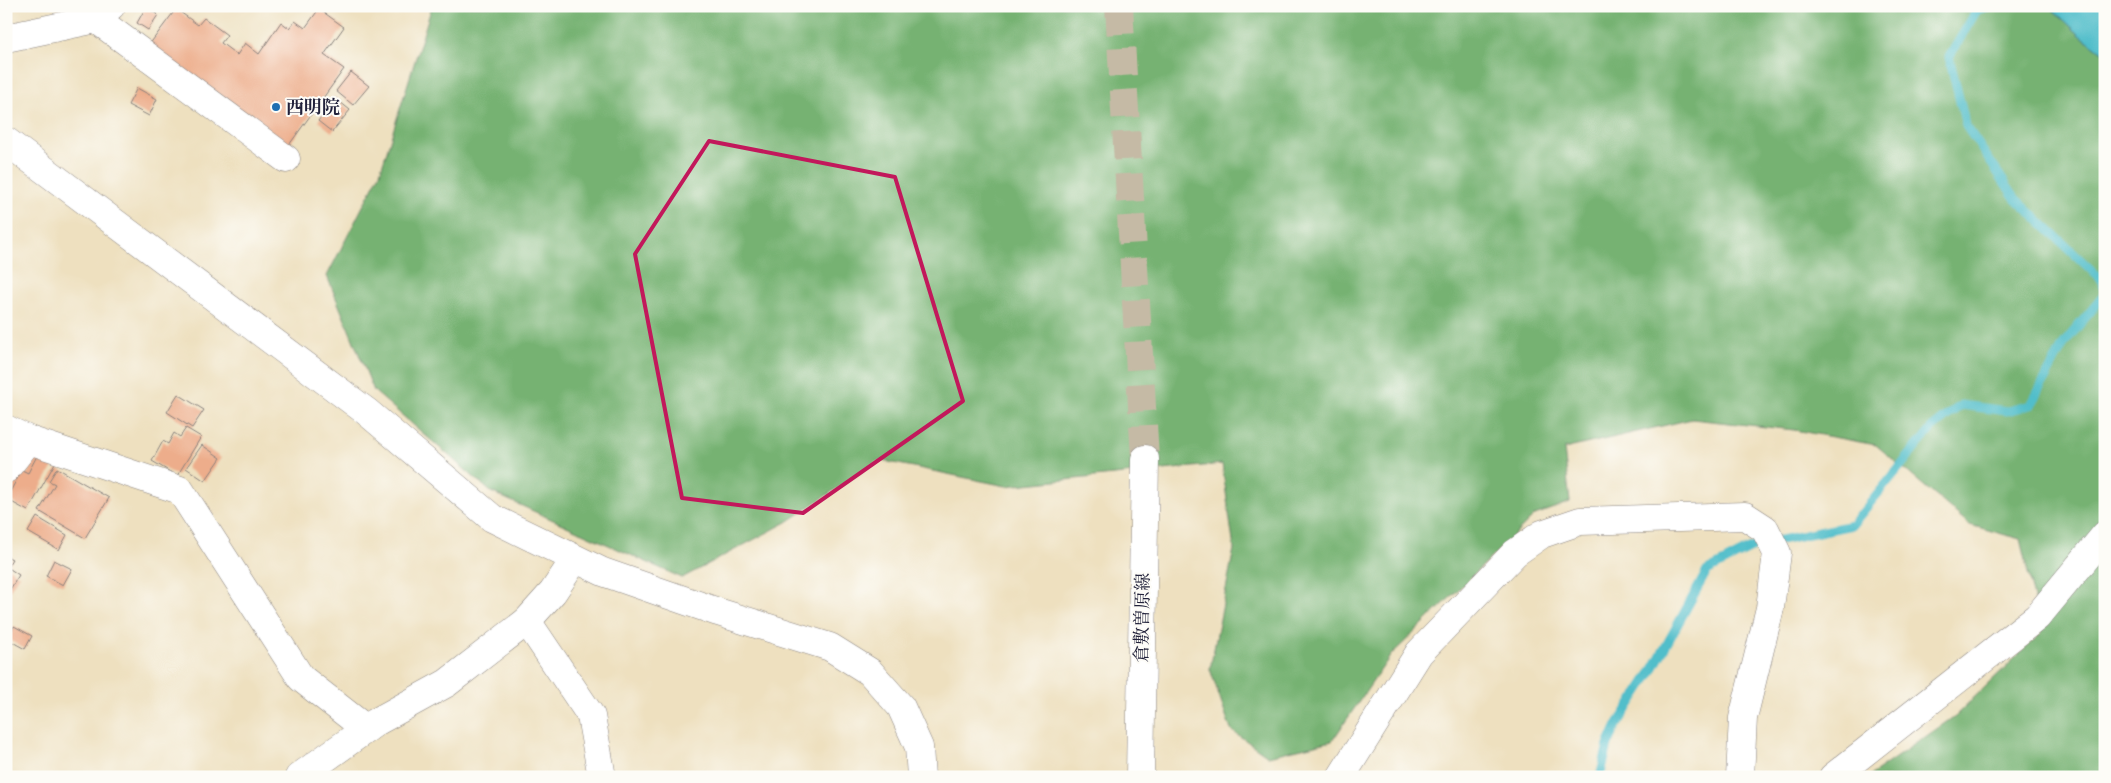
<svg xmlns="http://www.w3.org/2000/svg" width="2111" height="783" viewBox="0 0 2111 783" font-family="'Libre Caslon Text','Noto Serif JP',serif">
<rect width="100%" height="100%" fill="#fdfcf7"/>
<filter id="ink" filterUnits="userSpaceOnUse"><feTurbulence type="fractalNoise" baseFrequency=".02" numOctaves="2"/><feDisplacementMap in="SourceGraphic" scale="10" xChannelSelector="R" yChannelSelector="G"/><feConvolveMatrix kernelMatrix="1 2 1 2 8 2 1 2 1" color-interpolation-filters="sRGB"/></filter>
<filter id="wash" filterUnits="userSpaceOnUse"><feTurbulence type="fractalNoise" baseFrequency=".0096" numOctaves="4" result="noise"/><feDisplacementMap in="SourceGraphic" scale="20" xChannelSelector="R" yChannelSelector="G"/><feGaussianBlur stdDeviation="1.12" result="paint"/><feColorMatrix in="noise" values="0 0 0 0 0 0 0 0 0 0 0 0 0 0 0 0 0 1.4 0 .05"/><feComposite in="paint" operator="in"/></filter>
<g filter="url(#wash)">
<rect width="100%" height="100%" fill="#eee0bf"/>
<path fill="#76b272" stroke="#4c6a56" d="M432,6H2049L2080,35L2105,54V777H1868L1955,716L2042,632L2020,539L1970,525L1876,445L1794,430L1692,419L1564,449L1570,502L1535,515L1391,655L1332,741L1268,756L1231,730L1210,669L1234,549L1222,464L1006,486L879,460L787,522L682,578L491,492L374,391L327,276L380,173Z"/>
<path fill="#51beca" stroke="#3a7082" d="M2049,6H2105V54L2080,35Z"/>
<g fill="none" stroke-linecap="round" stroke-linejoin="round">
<g stroke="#51beca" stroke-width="9">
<path d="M1990,6L1977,10L1949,57L1966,126L2015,198L2103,281L2105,294"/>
<path d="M1600,777L1608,745L1617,725L1652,671L1707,571L1757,545L1852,525L1932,428L1961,405L2007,411L2031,405L2065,342L2105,294"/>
</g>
</g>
<g id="blocks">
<g fill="#edad8b">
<path d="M63,6H90L65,15Z"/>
<path d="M146,7L158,15L148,30L137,23Z"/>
<path d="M176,9L198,25L204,18L227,35L221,43L237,55L245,43L259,54L281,22L289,28L295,21L305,28L319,9L344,27L324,55L344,69L289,145L149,45Z"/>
<path d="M351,72L369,86L353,105L336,91Z"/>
<path d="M137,88L157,99L149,116L128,105Z"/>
<path d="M335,98L350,110L332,132L318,121Z"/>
<path d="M178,394L204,410L192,428L167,412Z"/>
<path d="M186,428L201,437L177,476L152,461L163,441L168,444L174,433L180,437Z"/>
<path d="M202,445L221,458L205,481L186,468Z"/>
<path d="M38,454L55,463L28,511L6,499L22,470L28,473Z"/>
<path d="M57,468L109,498L85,538L39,511L55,484L49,481Z"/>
<path d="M37,517L67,535L59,550L28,532Z"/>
<path d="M6,556L12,559L7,567L19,575L6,596Z"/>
<path d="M54,560L72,569L63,585L46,576Z"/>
<path d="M14,626L32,636L25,649L7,639Z"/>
</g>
</g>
</g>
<g filter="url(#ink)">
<use href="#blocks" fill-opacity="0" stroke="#88817d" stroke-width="1"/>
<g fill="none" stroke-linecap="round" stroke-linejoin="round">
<path stroke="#c5baa5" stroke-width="28" stroke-dasharray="28 14" stroke-linecap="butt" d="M1119,6L1145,459"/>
<g stroke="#88817d" stroke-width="29">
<g id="minor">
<path d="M96,19L286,159"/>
<path d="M6,38L96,19L111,6"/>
<path d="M6,141L367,412L492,518L603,572L718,612L830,647L870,672L901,707L919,747L921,777"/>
<path d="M6,429L29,440L180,490L301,678L366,729"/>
<path d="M6,469L29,440"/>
<path d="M527,621L591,716L602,777"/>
<path d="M299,777L376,722L447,683L527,621L553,592L575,559"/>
<path d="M1341,777L1419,653L1515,553L1542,534L1580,521L1745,516L1765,529L1777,553L1770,608L1743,718L1740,777"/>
<path d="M1833,777L2037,617L2105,535"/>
</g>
</g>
<g stroke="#88817d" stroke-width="29">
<path id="tertiary" d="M1140,777L1145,459"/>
</g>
<use href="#minor" stroke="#fff" stroke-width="28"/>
<use href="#tertiary" stroke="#fff" stroke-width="28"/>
</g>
</g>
<path fill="none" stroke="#c2185b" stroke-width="4" stroke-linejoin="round" d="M709,141L895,177L963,401L803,513L682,498L635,254Z"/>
<circle fill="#1f6fb2" stroke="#fdfcf7" stroke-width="2" cx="276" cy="107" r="5"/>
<g text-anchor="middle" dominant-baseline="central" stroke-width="4" stroke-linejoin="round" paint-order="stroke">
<g font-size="18" font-weight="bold" fill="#22223b" stroke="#fdfcf7" text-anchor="start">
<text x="286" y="107">西明院</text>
</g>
<g font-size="18" fill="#22223b" stroke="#fdfcf7">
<text transform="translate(1142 618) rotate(-89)">倉敷曽原線</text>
</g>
</g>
<rect width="2111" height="783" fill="none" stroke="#fdfcf7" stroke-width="25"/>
</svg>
